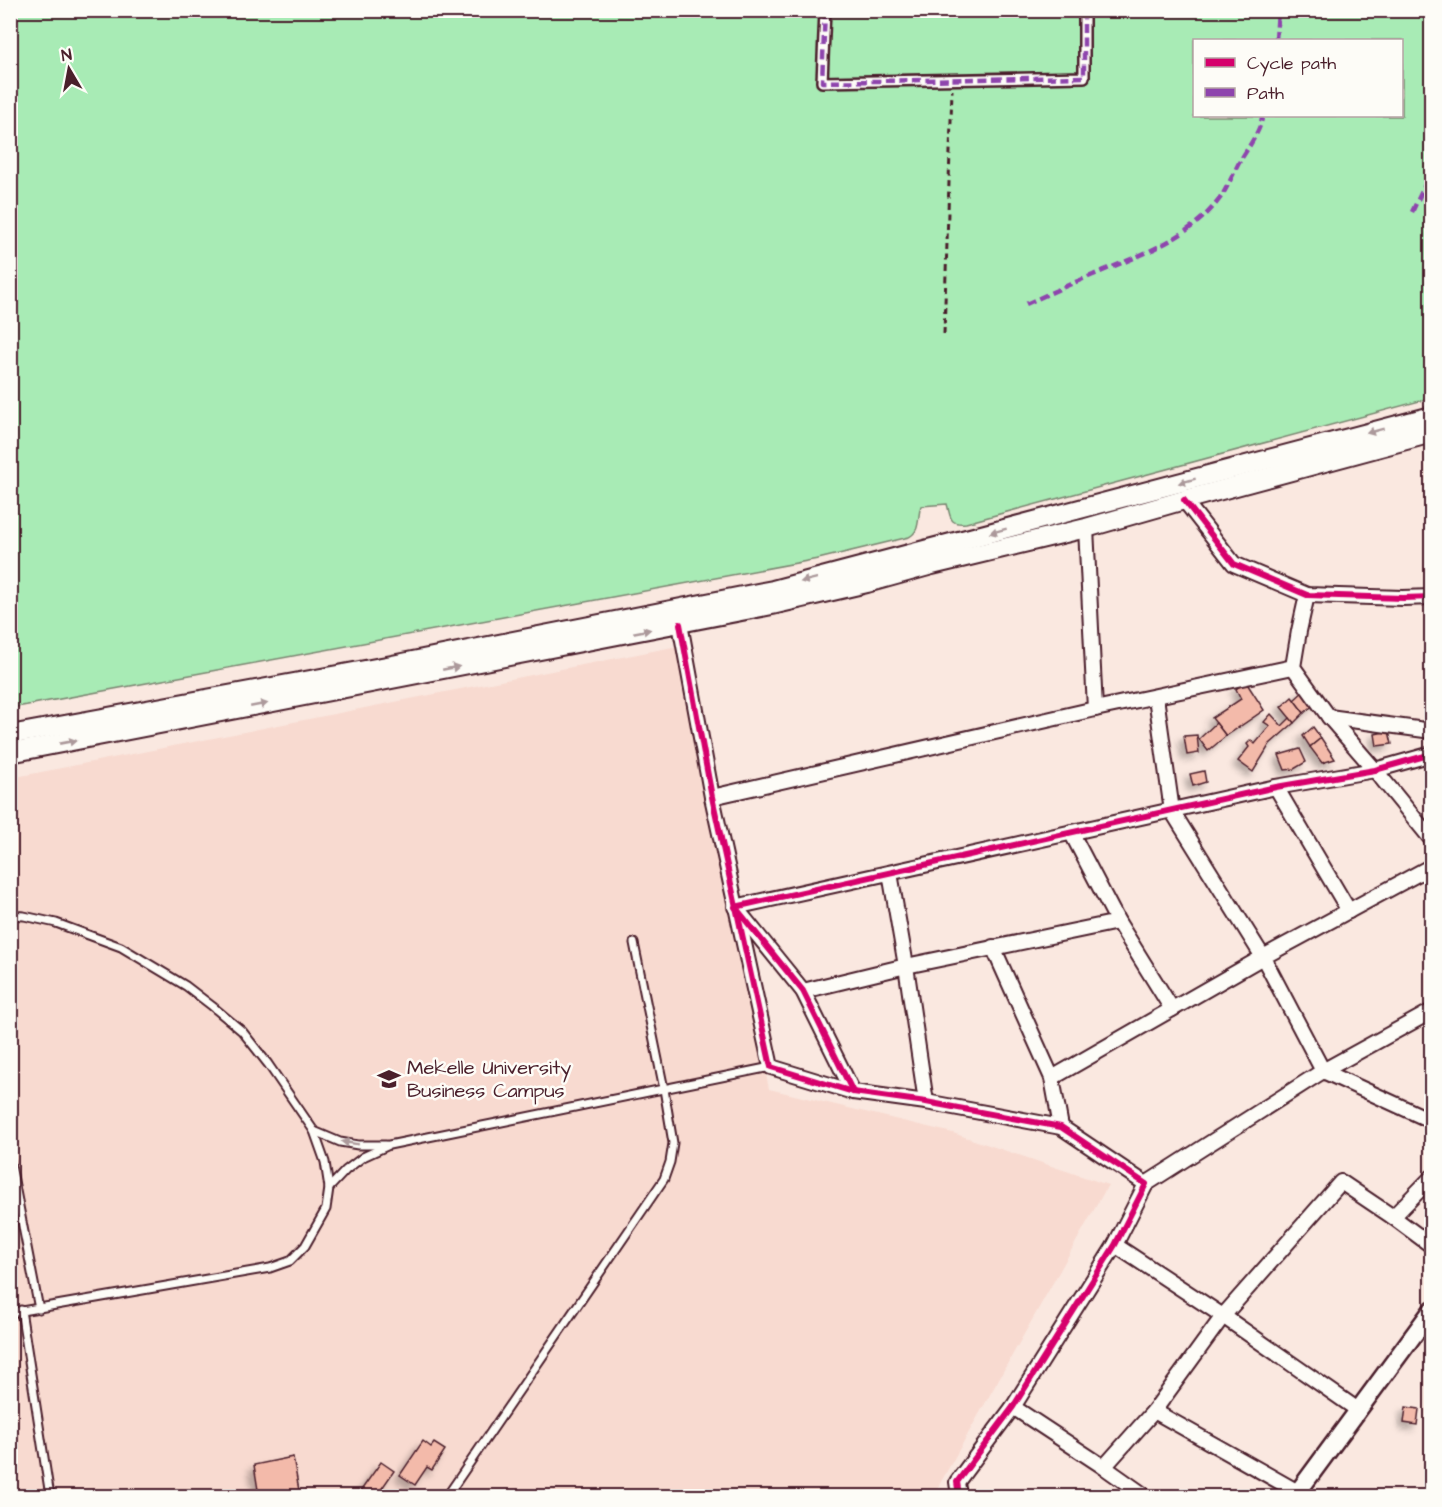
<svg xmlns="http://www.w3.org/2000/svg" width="1442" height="1507" viewBox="0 0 1442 1507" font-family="'Architects Daughter',sans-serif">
<defs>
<filter id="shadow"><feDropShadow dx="-5" dy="5" stdDeviation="3" flood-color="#0004"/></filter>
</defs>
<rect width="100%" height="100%" fill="#fae8e0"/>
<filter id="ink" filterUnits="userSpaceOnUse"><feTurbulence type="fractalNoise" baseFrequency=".0167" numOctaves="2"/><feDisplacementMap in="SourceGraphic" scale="12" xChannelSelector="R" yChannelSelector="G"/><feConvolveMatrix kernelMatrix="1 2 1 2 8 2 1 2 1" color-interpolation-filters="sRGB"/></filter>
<g filter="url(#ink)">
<path fill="#f8dad0" d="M678,646L769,1089L953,1133L1108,1185L933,1496H11V778Z"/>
<path fill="#a8ebb5" stroke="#798570" stroke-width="1.5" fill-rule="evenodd" d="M11,11H1431V398L966,523C949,525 951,518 947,504L921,506C917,517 921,531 909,537L818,559L11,708ZM1194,40H1402V116H1194Z"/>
<g fill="#f3baaa" stroke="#4a1f2b" stroke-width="1.5" filter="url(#shadow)">
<path d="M1246,682L1264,710L1226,736L1212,718L1241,699L1236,689Z"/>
<path d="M1305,690L1316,703L1304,713L1294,700Z"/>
<path d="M1292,697L1304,713L1294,723L1281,707Z"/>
<path d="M1271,714L1282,726L1290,718L1294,723L1270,744L1253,772L1238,761L1249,747L1247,744L1251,740L1255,744L1270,726L1264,722Z"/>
<path d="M1216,723L1226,736L1208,751L1199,739Z"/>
<path d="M1313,727L1321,738L1310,747L1303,736Z"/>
<path d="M1389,731L1392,744L1377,746L1375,734Z"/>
<path d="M1197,735L1199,753L1187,755L1184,736Z"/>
<path d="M1321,738L1335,759L1322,763L1310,747Z"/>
<path d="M1300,749L1306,762L1294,769L1285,770L1279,755Z"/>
<path d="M1204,771L1206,782L1193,786L1190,774Z"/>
<path d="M1406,1407L1419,1409L1417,1425L1404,1423Z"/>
<path d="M423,1441L431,1447L434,1443L445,1450L432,1470L427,1467L415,1485L400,1475Z"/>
<path d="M293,1457L300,1496H259L254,1465Z"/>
<path d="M381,1462L394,1471L378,1494L382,1496H357Z"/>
</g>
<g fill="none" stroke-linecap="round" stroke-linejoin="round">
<g stroke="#4a1f2b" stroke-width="11">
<g id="service">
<path d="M10,915L24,916L56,923L121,947L186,986L212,1006L242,1031L268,1064L314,1131L325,1162L329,1188L326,1209L305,1246L290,1261L270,1268L10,1313"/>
<path d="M314,1131L340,1142L358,1145H386"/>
<path d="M10,1160L39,1309"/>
<path d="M329,1188L346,1170L363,1157L389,1145L771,1067"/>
<path d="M21,1310L50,1496"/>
<path d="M447,1496L664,1179L670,1162L673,1143L664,1089L634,943"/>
</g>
</g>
<g stroke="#4a1f2b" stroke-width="14">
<path id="pedestrian" d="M825,10L822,82L1084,77V10"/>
</g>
<g stroke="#4a1f2b" stroke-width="18">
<g id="minor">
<path d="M1184,500L1234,564L1307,595L1403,598L1432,597"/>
<path d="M1086,528L1095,709"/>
<path d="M1307,595L1299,631L1293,667L1329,717L1375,770L1432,840"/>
<path d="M680,624L712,797L771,1067L853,1092L926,1102L1061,1127L1146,1184L1115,1245L1013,1407L957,1482L959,1496"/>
<path d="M1156,697L1172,811L1263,957L1323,1071L1432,1121"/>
<path d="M1329,717L1432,731"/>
<path d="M1276,787L1349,911"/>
<path d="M712,797L1095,709L1293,667"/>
<path d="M1071,832L1118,922L1172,1009"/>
<path d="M890,873L906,966L926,1102"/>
<path d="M993,947L1052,1078L1061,1127"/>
<path d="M803,991L906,966L1118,922"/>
<path d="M1052,1078L1263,957L1432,866"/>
<path d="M853,1092L803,991L735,907L1276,787L1375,770L1432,754"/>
<path d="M1146,1184L1323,1071L1432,1011"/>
<path d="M1393,1217L1432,1177"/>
<path d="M1115,1245L1223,1316L1358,1410"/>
<path d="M1013,1407L1104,1467L1145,1496"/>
<path d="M1154,1411L1298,1492"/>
<path d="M1104,1467L1154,1411L1223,1316L1341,1182L1393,1217L1432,1246"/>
</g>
</g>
<g stroke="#4a1f2b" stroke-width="21">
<path id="tertiary" d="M1295,1496L1432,1310"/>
</g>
<g stroke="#4a1f2b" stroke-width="22">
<g id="secondary">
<path d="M10,735L392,665L773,590L1432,416"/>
<path d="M10,753L772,605L867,583L932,565L1086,528L1184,500L1432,433"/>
</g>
</g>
<path stroke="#4a1f2b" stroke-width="3" stroke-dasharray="6 4.5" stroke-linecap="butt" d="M944,334L952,90"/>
<use href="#service" stroke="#fdfcf7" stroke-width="7"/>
<use href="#pedestrian" stroke="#fdfcf7" stroke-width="9"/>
<use href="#minor" stroke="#fdfcf7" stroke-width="14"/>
<use href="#tertiary" stroke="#fdfcf7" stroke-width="16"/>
<use href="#secondary" stroke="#fdfcf7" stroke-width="18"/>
<g stroke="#8e44ad" stroke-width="4.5" stroke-dasharray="9 4.5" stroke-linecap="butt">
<path d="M825,10L822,82L1084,77V10"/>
<path d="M1276,40L1278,10"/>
<path d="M1412,212L1425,185L1432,161"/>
<path d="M1026,304C1048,294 1070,284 1093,275C1139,255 1190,240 1221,197C1228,186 1234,172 1240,161C1247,149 1262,129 1262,116"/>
</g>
<g stroke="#fdfcf7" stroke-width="10">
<g id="cycleway">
<path d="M1184,500L1234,564L1307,595L1403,598L1432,597"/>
<path d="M680,624L712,797L771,1067L853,1092L926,1102L1061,1127L1146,1184L1115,1245L1013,1407L957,1482L959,1496"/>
<path d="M853,1092L803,991L735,907L1276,787L1375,770L1432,754"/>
</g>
</g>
<use href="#cycleway" stroke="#d6006c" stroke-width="6"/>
</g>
<defs><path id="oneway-solid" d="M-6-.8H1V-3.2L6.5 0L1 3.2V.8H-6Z" transform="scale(1.5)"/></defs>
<g fill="#ac999b">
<use href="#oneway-solid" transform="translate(1375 431) rotate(165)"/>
<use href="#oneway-solid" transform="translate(1187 481) rotate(165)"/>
<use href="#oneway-solid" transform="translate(998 531) rotate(165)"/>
<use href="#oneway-solid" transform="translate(809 580) rotate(166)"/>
<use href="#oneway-solid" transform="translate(642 631) rotate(-11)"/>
<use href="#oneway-solid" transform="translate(451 668) rotate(-11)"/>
<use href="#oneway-solid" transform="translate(259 705) rotate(-11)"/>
<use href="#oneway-solid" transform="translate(68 742) rotate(-11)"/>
<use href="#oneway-solid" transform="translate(350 1143) rotate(-171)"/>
</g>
</g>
<defs>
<g id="university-bare" transform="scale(1.8)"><path d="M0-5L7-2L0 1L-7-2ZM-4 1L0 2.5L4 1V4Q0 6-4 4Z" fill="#4a1f2b" stroke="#fdfcf7" stroke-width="2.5" paint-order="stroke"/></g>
</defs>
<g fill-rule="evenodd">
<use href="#university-bare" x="389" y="1079"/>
</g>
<g text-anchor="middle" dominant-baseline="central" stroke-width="5" stroke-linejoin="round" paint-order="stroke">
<g font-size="20" fill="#4a1f2b" stroke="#fdfcf7" text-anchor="start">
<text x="407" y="1068">Mekelle University<tspan x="407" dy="23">Business Campus</tspan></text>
</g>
</g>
<rect width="1442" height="1507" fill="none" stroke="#fdfcf7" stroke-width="36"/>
<rect x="18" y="18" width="1406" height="1471" fill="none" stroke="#4a1f2b" stroke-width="2" filter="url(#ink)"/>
<rect x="1193" y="39" width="210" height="78" fill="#fdfcf7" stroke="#b5a4a5" stroke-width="1.5"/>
<rect x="1205" y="58" width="30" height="9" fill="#d6006c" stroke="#b5a4a5" stroke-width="1.5"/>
<text x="1247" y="69" font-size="18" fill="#4a1f2b">Cycle path</text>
<rect x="1205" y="88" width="30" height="9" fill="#8e44ad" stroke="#b5a4a5" stroke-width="1.5"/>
<text x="1247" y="99" font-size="18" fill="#4a1f2b">Path</text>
<g transform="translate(69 69) rotate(350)" stroke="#fdfcf7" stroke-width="4.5" paint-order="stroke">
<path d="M0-4.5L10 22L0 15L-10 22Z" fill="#4a1f2b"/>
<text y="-9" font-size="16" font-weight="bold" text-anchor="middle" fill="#4a1f2b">N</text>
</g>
</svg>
